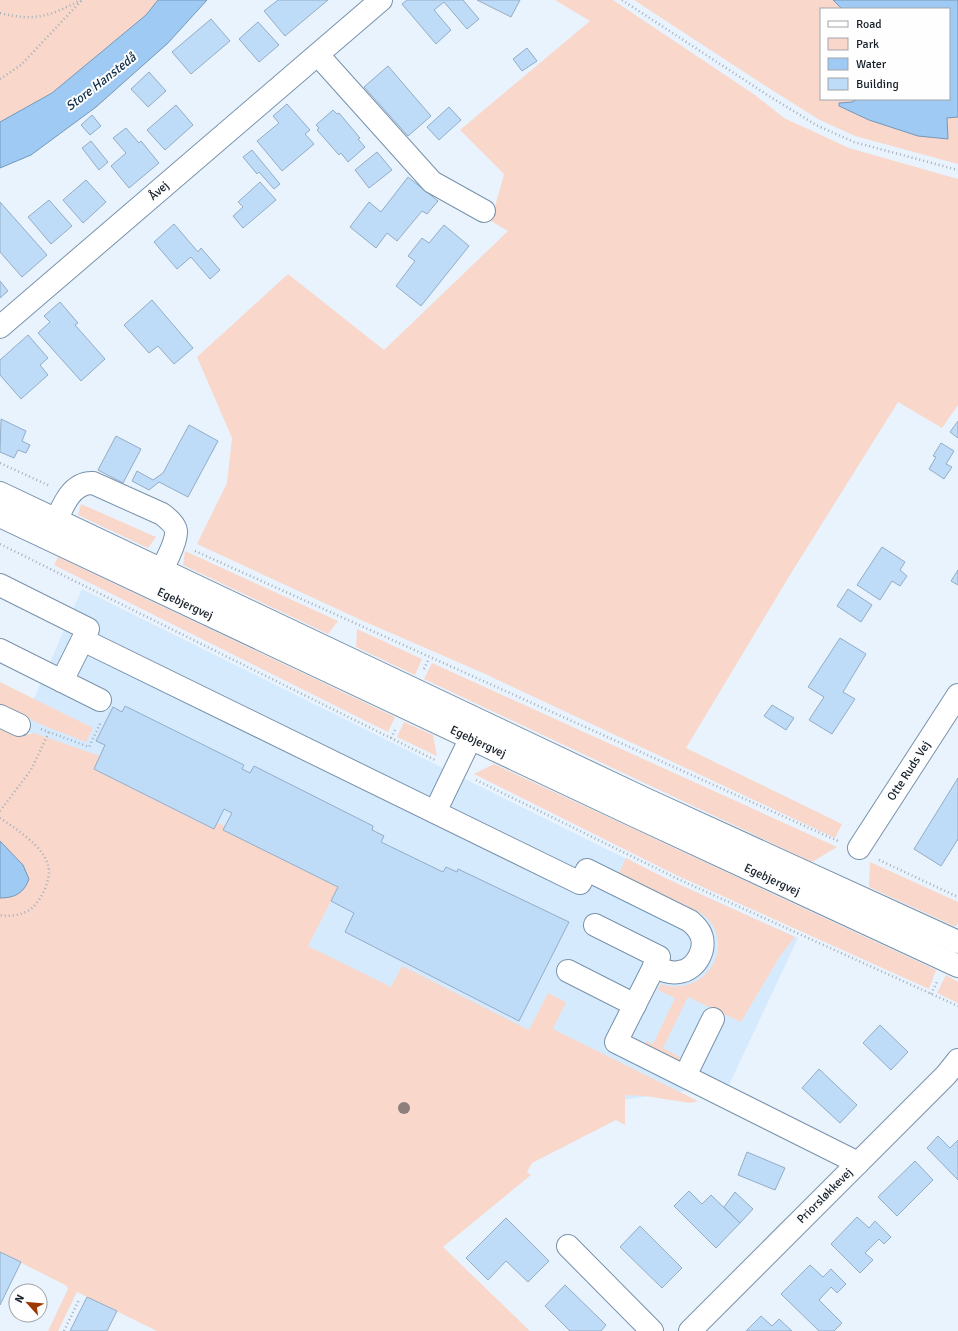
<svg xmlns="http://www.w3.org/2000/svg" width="958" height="1331" viewBox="0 0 958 1331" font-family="Signika,sans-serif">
<rect width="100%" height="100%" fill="#e8f3fe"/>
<path fill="#d6eafe" d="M82,589L663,877L798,938L729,1085L621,1100L412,1052L41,739L21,728Z"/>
<g fill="#f9d8cb" fill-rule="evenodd">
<path d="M0,0H158L146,15L52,93L0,122Z"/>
<path d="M555,0H613L755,95L784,118L849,148L958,179V405L942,428L898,402L790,575L686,748L842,824L835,838L483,673L361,620L197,544L227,483L232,438L197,357L288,274L384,350L508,231L491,221L504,174L460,130L590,21Z"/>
<path d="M634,0H958V164L855,136L818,119L767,87ZM821,9H949V99H821Z"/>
<path d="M81,504L156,537L148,548L78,515Z"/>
<path d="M185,551L338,621L328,634L183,565Z"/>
<path d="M58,557L395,717L388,732L54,565Z"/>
<path d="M357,629L422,659L415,675L356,647Z"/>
<path d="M432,663L837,847L812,862L424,679Z"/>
<path d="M0,682L93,728L86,742L42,725L0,704Z"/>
<path d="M404,722L433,735L437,756L397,737Z"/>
<path d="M0,729C12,735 20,737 34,733L100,756L94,769L213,829L217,822L225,826L224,830L338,887L308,946L391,987L402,966L529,1030L548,993L566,1002L553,1029L698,1101L690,1103L645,1096L625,1095V1125L616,1120L532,1163L527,1172L531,1175L443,1247L530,1331H157L77,1292L58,1331H48L68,1289L67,1286L0,1252Z"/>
<path d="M494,764L936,970L929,989L676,875L474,774Z"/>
<path d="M626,858L663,877L795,937L780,956L741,1022L688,997L663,1048L680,1057L678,1062L645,1044L646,1041L653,1044L675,998L658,990L661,984C701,998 736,951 708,919C700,911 687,906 677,901C657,892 638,882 619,873Z"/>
<path d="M870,862L958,902V922L956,927L869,887Z"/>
<path d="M946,975L958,982V1003L937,993Z"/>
</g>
<g fill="#9fcaf4" stroke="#7697b7">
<path d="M158,0H207L168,43L96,107L31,155L0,168V122L52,93L146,15Z"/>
<path d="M833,0H958V117L947,118L948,139L918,136L869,120L839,106V103L852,102L857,99H949V9H842Z"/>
<path d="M0,841L23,865L29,879C24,893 15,898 0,898Z"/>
</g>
<g fill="#bedbf7" stroke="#93adc6">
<path d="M278,0H328L285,36L264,11Z"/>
<path d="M407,0H463L479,19L467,29L444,2L434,10L451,30L436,44L402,4Z"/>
<path d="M477,0H520L511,17Z"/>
<path d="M211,19L230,41L191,74L172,52Z"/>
<path d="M258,22L279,45L259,62L239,39Z"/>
<path d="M527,48L537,61L522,71L513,59Z"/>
<path d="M388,66L431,116L408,136L364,87Z"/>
<path d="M149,72L166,91L148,107L131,89Z"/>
<path d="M287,104L310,130L305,134L314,144L282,171L257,141L279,123L273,116Z"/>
<path d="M176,105L193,125L165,150L147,130Z"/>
<path d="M449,107L461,120L439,140L427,127Z"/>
<path d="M333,110L337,114L339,113L360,138L358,139L365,147L348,162L341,153L339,155L317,130L319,128L316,125Z"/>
<path d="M92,115L101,126L90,135L81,125Z"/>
<path d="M126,128L139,143L141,141L159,163L129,188L111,166L126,153L113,138Z"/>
<path d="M91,141L108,162L99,170L82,148Z"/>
<path d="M252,150L280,184L274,189L259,172L257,174L243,157Z"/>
<path d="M377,152L392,170L369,188L355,170Z"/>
<path d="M408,177L438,201L427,214L422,211L397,241L387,233L376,248L350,227L369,202L381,212Z"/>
<path d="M86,180L106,202L83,223L63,200Z"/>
<path d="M260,182L276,200L243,228L233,216L243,207L238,202Z"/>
<path d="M49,200L72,226L51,244L28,217Z"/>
<path d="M0,202L47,255L22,277L0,252Z"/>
<path d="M174,224L198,252L201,248L220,270L210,279L191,257L177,269L154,242Z"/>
<path d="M444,225L469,246L421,306L396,286L415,261L408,256L422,238L429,243Z"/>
<path d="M0,281L8,291L0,298Z"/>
<path d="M152,300L193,348L174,364L158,346L149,353L124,325Z"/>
<path d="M60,302L78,323L75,325L105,359L81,381L38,333L50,322L44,316Z"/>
<path d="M28,335L48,358L40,365L48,375L21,399L0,375V360Z"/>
<path d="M1,419L26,431L22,441L30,445L26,453L18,450L14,458L0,452Z"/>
<path d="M958,421V438L950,432Z"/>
<path d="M189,425L218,441L188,497L159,482L149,490L132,481L137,471L153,480L163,473Z"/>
<path d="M116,436L141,449L123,483L98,470Z"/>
<path d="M941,443L954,451L946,464L952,467L944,479L929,469L936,457L933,456Z"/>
<path d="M882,547L905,562L900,570L907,576L900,586L892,581L880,600L857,585Z"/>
<path d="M958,570V585L951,581Z"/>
<path d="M848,589L872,605L861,622L837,606Z"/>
<path d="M840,638L866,654L843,692L855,699L832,734L809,720L824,697L808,687Z"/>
<path d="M772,705L794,718L786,730L764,716Z"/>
<path d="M125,706L244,765L242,769L250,773L254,766L373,826L372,830L384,836L381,842L443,872L446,867L457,872L458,869L569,922L519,1021L345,932L354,913L331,901L338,887L223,830L232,813L224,809L214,829L94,769L105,745L96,741L113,707L122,712Z"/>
<path d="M958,778V839L941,866L914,849Z"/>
<path d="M880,1025L908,1052L891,1070L863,1043Z"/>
<path d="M819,1069L857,1105L840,1123L802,1088Z"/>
<path d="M938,1136L950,1148L958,1140V1180L927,1148Z"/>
<path d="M747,1152L785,1168L775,1190L738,1175Z"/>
<path d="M915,1161L933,1180L897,1216L878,1197Z"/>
<path d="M689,1191L702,1204L711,1195L740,1223L716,1248L674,1206Z"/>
<path d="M735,1192L753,1209L740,1223L724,1207Z"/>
<path d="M857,1217L869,1228L875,1221L891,1237L884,1244L879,1239L865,1253L873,1260L860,1273L831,1244Z"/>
<path d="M506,1218L549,1261L528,1282L506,1261L488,1280L466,1258Z"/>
<path d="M640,1226L682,1268L662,1288L620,1247Z"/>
<path d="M0,1252L21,1262L0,1305Z"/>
<path d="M810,1265L823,1277L831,1269L846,1284L837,1293L831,1287L819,1300L842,1323L834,1331H819L781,1294Z"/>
<path d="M565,1285L606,1325L601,1331H570L545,1306Z"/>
<path d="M87,1297L117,1311L107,1331H70Z"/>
<path d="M761,1316L772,1326L779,1319L792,1331H746Z"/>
</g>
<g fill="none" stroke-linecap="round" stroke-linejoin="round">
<g stroke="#7892ab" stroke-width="24">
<g id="minor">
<path d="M318,55L432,182L484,211"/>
<path d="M0,327L381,0"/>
<path d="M0,493L643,798L958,942"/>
<path d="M0,516L635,816L958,966"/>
<path d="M51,533C60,514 68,482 93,483L162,514C167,518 175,524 176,531C177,543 161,571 155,582"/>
<path d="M0,585L88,629L62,681"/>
<path d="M83,640L580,883L587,870L690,921C693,924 697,927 699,931C709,946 697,970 679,972C670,974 662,970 654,966"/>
<path d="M0,650L100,700"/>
<path d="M0,716L19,725"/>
<path d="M435,812L477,725"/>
<path d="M859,848L958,695"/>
<path d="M595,925L659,957L616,1042L858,1163"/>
<path d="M568,971L635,1005"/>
<path d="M685,1076L713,1019"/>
<path d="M568,1246L652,1331"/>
<path d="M690,1331L946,1075L958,1060"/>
</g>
</g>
<g stroke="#a3aeb8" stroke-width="2.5" stroke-dasharray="1 3" stroke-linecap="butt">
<path d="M622,0L769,96L816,125L854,142L958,170"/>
<path d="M0,13C36,22 49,16 81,0"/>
<path d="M0,79L21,65L82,0"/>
<path d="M0,463L50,486"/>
<path d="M0,544L435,760"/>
<path d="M195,551L838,841"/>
<path d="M424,669L429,658"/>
<path d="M41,729L89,747L101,722"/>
<path d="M391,738L396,728"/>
<path d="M476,780L678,879L958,1006"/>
<path d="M0,811L31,770L49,732"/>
<path d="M0,818C15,828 44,847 48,865C52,878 42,899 32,908C24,915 10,917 0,915"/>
<path d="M879,860L958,897"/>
<path d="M931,994L938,980"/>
<path d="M64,1331L79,1300"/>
</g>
<use href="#minor" stroke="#fff" stroke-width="22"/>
</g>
<circle fill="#8e7f7c" cx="404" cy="1108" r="6"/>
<g text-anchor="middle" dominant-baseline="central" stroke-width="4" stroke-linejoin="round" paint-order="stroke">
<g font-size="12" fill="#16202a" stroke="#fefefe">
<text transform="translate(159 191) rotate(-41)">Åvej</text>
<text transform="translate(185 604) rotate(25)">Egebjergvej</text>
<text transform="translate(478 742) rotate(25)">Egebjergvej</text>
<text transform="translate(909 771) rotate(-57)">Otte Ruds Vej</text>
<text transform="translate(772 880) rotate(25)">Egebjergvej</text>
<text transform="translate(825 1196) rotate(-45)">Priorsløkkevej</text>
</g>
<g font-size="13" font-style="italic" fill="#10304b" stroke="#fefefe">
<text transform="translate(101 82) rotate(-38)">Store Hanstedå</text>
</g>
</g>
<rect x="820" y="8" width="130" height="92" fill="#fefefe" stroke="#a1a5a9"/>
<rect x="828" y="21" width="20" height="6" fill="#ffffff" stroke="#a1a5a9"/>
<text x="856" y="28" font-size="12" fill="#16202a">Road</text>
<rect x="828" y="38" width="20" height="12" fill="#f9d8cb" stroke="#a1a5a9"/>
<text x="856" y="48" font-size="12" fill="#16202a">Park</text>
<rect x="828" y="58" width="20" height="12" fill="#9fcaf4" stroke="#a1a5a9"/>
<text x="856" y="68" font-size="12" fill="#16202a">Water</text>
<rect x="828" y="78" width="20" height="12" fill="#bedbf7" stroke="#a1a5a9"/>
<text x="856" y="88" font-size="12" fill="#16202a">Building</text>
<g transform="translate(28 1303) rotate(297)"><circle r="19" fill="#fefefe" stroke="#a1a5a9"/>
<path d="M0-3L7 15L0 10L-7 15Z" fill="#9c3800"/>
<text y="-6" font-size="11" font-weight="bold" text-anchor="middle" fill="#16202a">N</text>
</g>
</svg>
